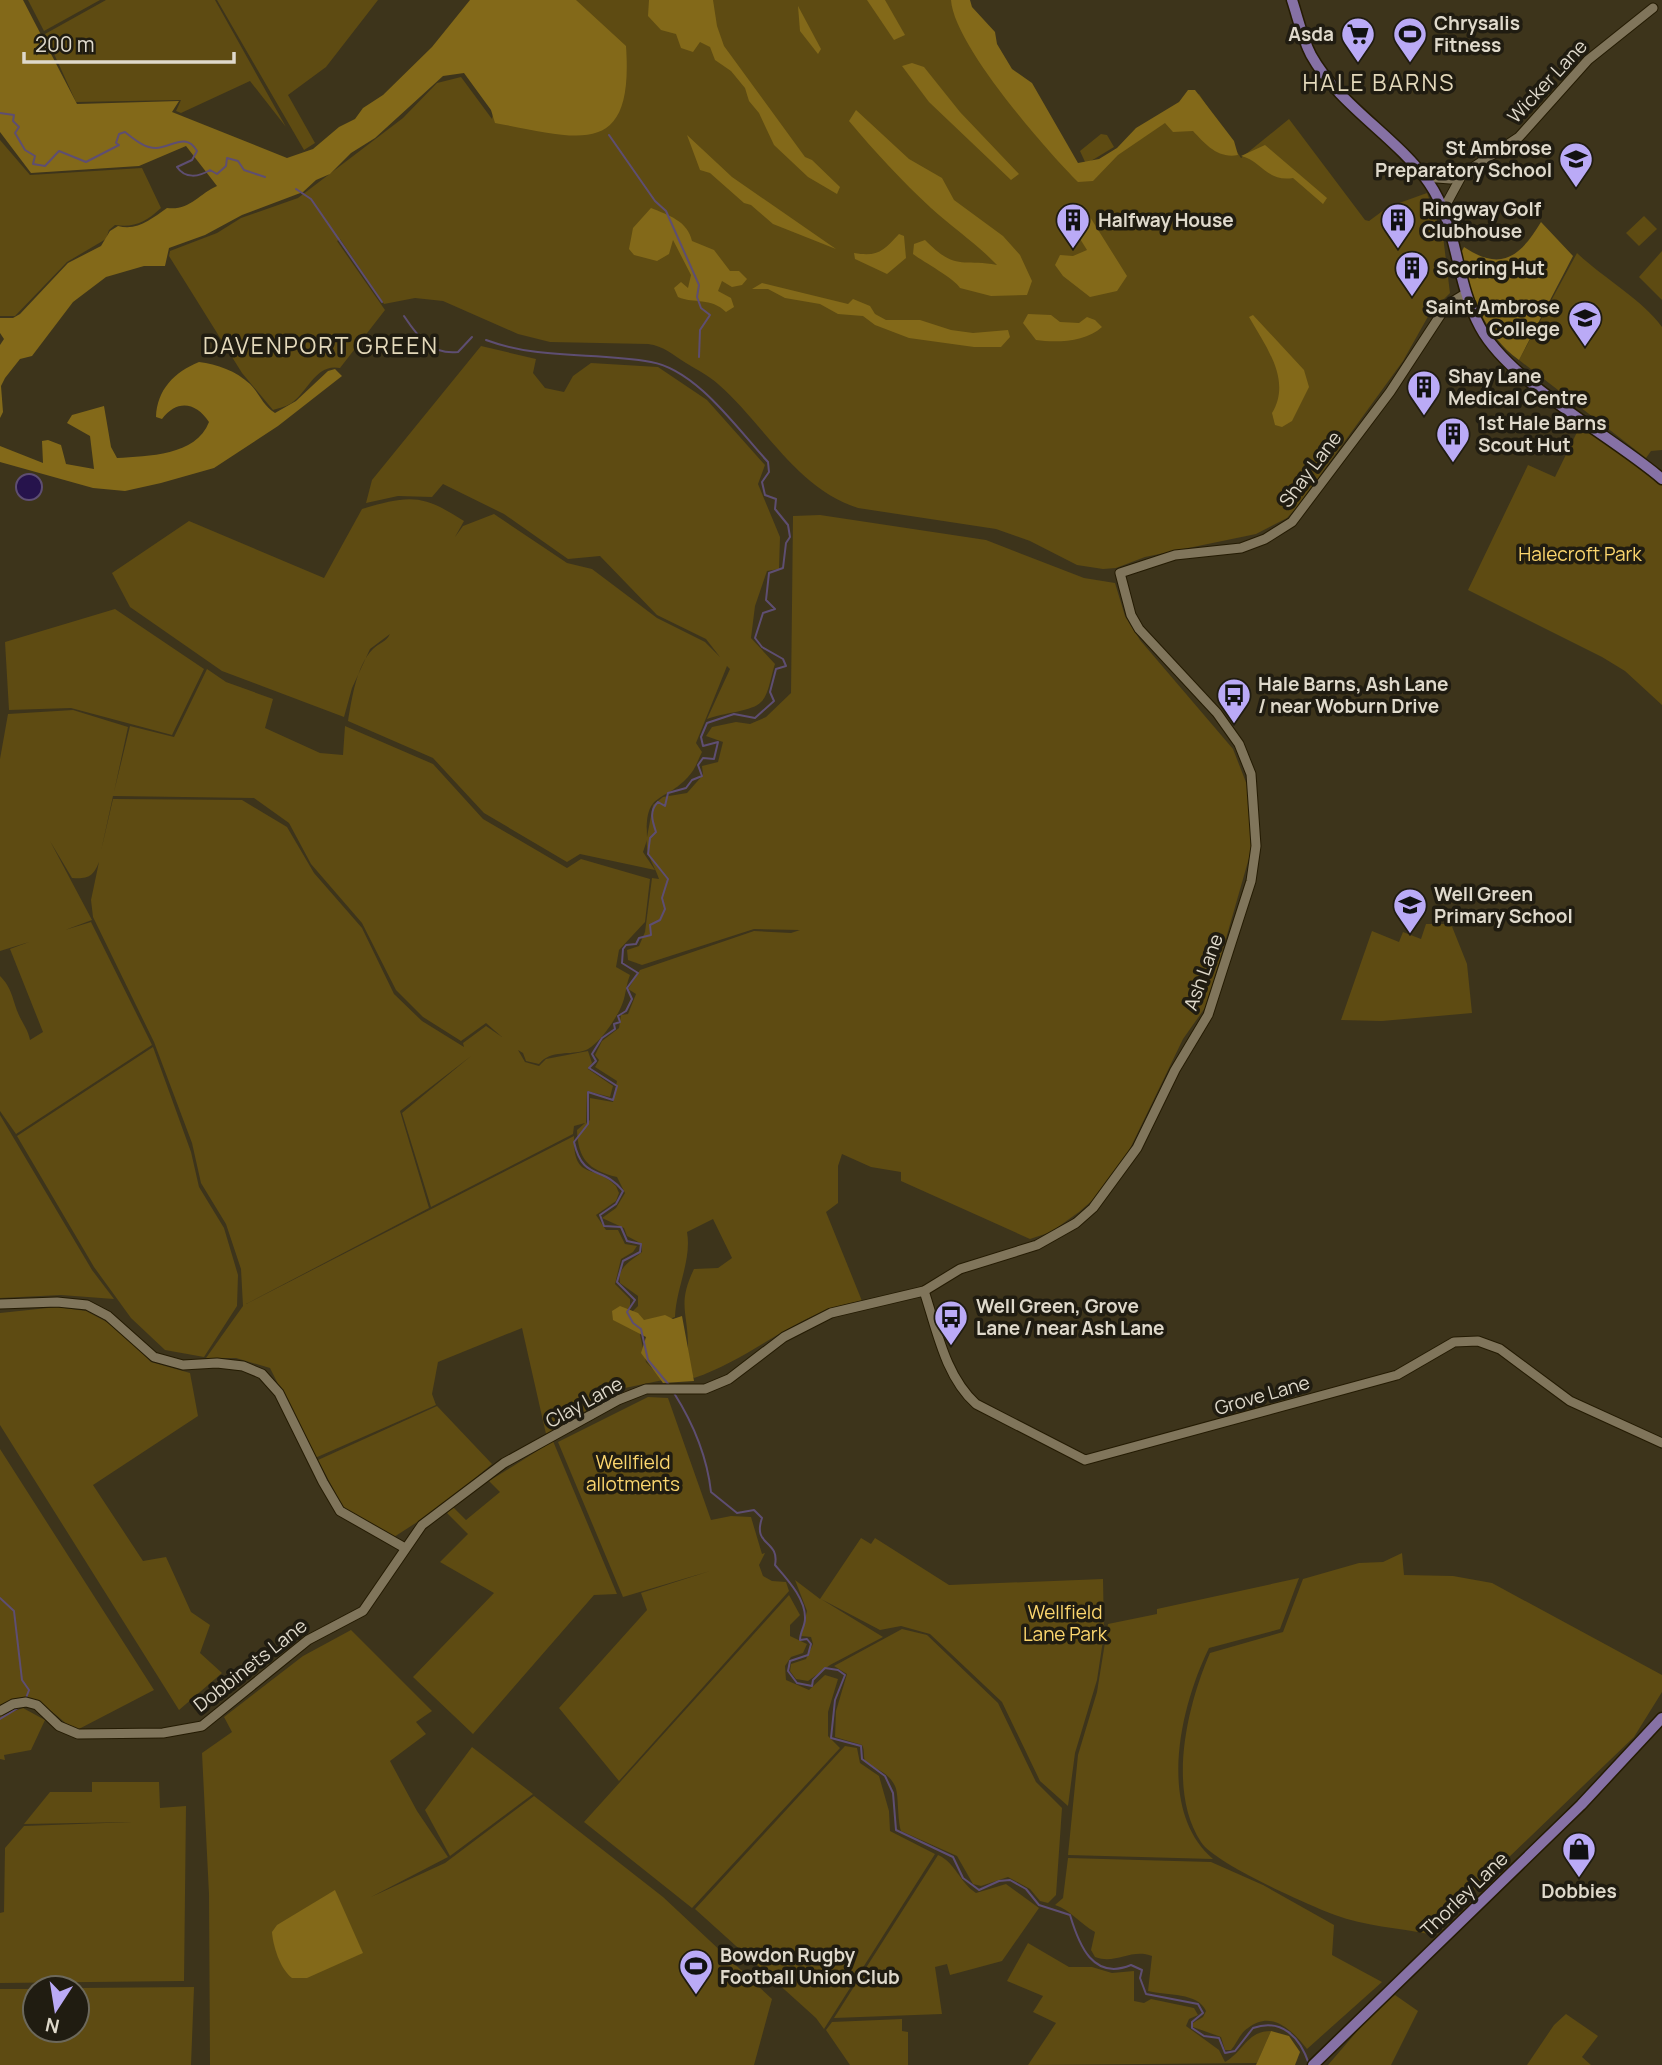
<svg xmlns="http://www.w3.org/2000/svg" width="1662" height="2065" viewBox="0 0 1662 2065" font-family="Manrope,sans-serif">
<rect width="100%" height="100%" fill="#3d341b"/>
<g fill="#5e4b12" fill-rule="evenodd">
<path d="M28,0H100L44,31Z"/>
<path d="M106,0H215L286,127L250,81L181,113L176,111L181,100L76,102L45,34Z"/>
<path d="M217,0H378L326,67L288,95L315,143L304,150Z"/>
<path d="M484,0H965L1081,174L1199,94L1241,158L1289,119L1365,220L1369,221L1388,207L1427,193L1443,236L1450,293L1430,313L1403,361L1297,507L1287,518L1256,534L1145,557L1116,568L1103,569L1077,565L1030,541L996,529L858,508C796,488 764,424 718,384C708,375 697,370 686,363C673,355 664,346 648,344L550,342L518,334L443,301L415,298L384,304L340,239L337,241L385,310L340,368C315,363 308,393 290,404C285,407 278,408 273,410L242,373L169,256L170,251L217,233L241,218L298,198L403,118L437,83L461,77L492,119L496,98Z"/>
<path d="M1101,134L1107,135L1114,147L1086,164L1080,151Z"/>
<path d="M0,140L30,175L142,168L161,208C146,222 134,228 115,225L109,230L106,239L67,262L15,316H0Z"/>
<path d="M1644,216L1657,229L1639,246L1626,233Z"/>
<path d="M1662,251V300L1639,277Z"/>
<path d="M1577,253C1602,277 1643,300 1662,327V450L1651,451L1646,458L1519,360Z"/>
<path d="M481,346L536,359L533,373L545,388L564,392L573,376L591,363L658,367L707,400L765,465L758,484L780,537L779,569L767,571L755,606L751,638L775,664C771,675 769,695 761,702C754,711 722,713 707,719L730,669L727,666L696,743L702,752C698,760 695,770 688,777C663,804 645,790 647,837L653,805L663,797L687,793L703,775L702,766L718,762L723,742L706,736L712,727L736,722L750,724L766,717L791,693L793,516L820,515L986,540L1084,578L1115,583L1125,616L1140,640L1233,749L1249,790L1251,851L1207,1005L1183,1039L1123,1163L1103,1191L1079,1212L1051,1232L1030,1239L901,1181V1172L871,1167L842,1154L838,1166V1203L826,1212L862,1301C797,1311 754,1358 694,1378C685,1369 687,1357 688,1346C688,1312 677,1304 694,1269L718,1268L732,1258L713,1219L687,1232C692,1260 676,1288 675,1317L653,1325L630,1314L638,1306V1296L620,1283C617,1267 631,1261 642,1252V1244L627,1236L624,1228L602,1218L616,1208L625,1193L617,1177C588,1170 578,1159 577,1130L585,1123L574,1126L573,1134L431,1207L402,1113L471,1056L400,1111L429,1208L246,1304L574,1136C573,1182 594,1163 616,1186L619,1193L616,1201L596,1215L606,1230H618L625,1244L637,1246L633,1252L621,1259L615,1284L630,1299V1306L625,1313L639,1330L646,1362L663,1380L625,1388L546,1434L522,1328L438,1362L432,1394L436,1405L315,1458L270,1368L236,1358H206L243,1306L241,1269L226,1224L201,1183L192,1143L154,1042L93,917L91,900L99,862C93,877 88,879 72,878L50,841L92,920L65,930L91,922L152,1045L16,1134L0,1111V976C12,988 12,998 18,1013C22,1023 28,1029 30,1040L43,1032L10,949L29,942L0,951V759L8,714L73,710L128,727L114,792L130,726L174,737L207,669L226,682L273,699L265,728L320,753L343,755L345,726L433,764L483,819L567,868L581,859L650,879L645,922L619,950L616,967L630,975C626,985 626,994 623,1002C619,1015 599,1045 586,1050C570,1056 551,1049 539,1064L526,1061L523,1053L518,1050L525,1062L539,1066L546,1059L588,1051L592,1063L588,1069L613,1086L610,1097L587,1091L586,1123L590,1120V1098L613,1102L617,1081L595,1067L599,1060L595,1055L602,1041L619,1028L621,1015L628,1014L636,994L628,989L640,970L754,931L791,933L800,930L754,929L642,965L628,960L627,950L639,946L645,932L652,878L659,879C655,866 645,854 647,840L643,852L655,870L580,854L567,862L484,813L433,758L348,721C352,699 356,666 373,649C379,643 386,642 390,634L370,649L352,688L344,717L222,671L130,607L112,573L189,521L324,578L362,509C410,495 422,494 464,521L455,537L463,526L494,514L567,563L592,569L657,618L705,642L720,657L706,639L657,615L600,556L568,559L504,514L443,484L432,497L398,496L366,503L372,480ZM113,796L254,798L289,823L311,864L362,923L396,990L423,1017L461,1041L486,1023L502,1037L486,1026L463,1043L464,1047L422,1021L394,994L362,928L314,873L287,827L242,800L113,799L101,851Z"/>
<path d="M1583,420L1662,479V705L1625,671L1602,657L1468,590L1528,465L1555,477Z"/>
<path d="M115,609L204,669L172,735L71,708L9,710L5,642Z"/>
<path d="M1426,924H1451L1467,964L1472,1013L1382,1021L1341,1020L1372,931L1399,942L1403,932L1421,939Z"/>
<path d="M153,1047L191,1152L199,1187L224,1228L238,1275L237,1306L204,1357L165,1350L131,1318L94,1267L17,1136Z"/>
<path d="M0,1115L92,1270L114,1299L61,1295L0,1298Z"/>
<path d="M57,1307L86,1311L118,1328L151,1362L190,1373L198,1416L93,1485L143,1561L166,1557L191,1612L210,1625L200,1653L222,1673L179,1710L0,1425V1313Z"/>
<path d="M648,1397L668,1398L711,1520L731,1516L751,1517L762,1554L765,1553L759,1565L763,1576L772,1581L786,1582L789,1591L619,1781L559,1708L647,1610L641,1593L710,1571L623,1597L558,1442Z"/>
<path d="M437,1406L492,1464L442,1506L394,1537L345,1511L318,1460Z"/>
<path d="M553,1441L617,1594L594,1595L473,1734L413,1677L494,1593L440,1562L468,1534L447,1513L453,1507L466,1520L500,1492L489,1481Z"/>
<path d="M0,1449L154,1690L75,1731C50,1710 34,1691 0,1706Z"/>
<path d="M861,1538L871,1544L875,1538L949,1585L1103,1579L1104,1634L1097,1680L1075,1753L1068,1806L1040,1781L1002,1702L930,1634L901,1626L880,1630L821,1599L883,1637L830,1665L808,1681L796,1679L790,1671L791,1664L806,1659L813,1644L811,1637L801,1636L807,1611L795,1580L820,1599Z"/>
<path d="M1402,1553L1404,1575L1453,1576L1492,1583L1662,1675V1692L1634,1737L1429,1934C1399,1928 1364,1926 1335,1915C1308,1905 1214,1863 1201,1842C1167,1790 1187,1706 1210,1653L1283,1632L1303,1579L1359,1563L1383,1562Z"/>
<path d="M1299,1578L1280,1629L1209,1648C1180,1707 1156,1810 1213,1859L1068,1855L1078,1755L1097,1692L1108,1624L1157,1614V1609Z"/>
<path d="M789,1595L800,1615L790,1625V1636L807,1644L803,1653L791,1657L785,1666L786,1680L809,1690L825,1675L838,1679L828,1712V1736L840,1748L692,1908L584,1822Z"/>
<path d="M902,1629L927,1635L998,1703L1036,1782L1062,1808L1056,1895L1048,1903L1040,1901L1030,1889L1008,1877L981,1886L973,1884L957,1856L901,1831C897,1818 899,1794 895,1786C887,1769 869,1768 865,1761C863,1756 865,1750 862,1745L835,1737L836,1711L847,1674L834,1666Z"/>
<path d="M351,1630L432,1711L416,1722L426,1734L390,1761L417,1811L448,1857L371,1897L445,1863L534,1796L663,1897L772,1999L754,2065H210L209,1894L202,1753L232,1732L224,1717L303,1656Z"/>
<path d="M23,1708L45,1720L31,1750L4,1755L5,1760L0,1759V1716Z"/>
<path d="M845,1746L857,1748L860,1763L879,1776L889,1811L890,1831L935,1854L824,2029L816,2018L695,1909Z"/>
<path d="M472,1747L533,1794L450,1856L425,1810Z"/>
<path d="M92,1782H159L160,1808L186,1806L184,1981L0,1983V1913L4,1912L5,1848L24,1826L132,1822L24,1824L50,1792H92Z"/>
<path d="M938,1855C956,1863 959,1882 976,1893L1006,1884L1039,1908L1002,1961L950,1975L947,1964L935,1967L942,2014L834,2018Z"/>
<path d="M1068,1858L1211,1862L1263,1885L1334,1925L1332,1955L1382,1982L1307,2049C1293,2031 1272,2009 1248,2028C1240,2033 1237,2043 1231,2050H1225L1221,2037L1193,2027V2023L1203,2017L1206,2011C1198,1992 1167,1996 1148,1991L1152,1956C1131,1948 1116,1965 1095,1957L1091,1950L1095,1932C1080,1924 1071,1910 1055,1905L1063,1898Z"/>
<path d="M1028,1943L1069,1967H1092L1112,1973L1134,1971V2001L1144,2003L1151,1999L1194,2008L1198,2015L1189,2019L1186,2026L1219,2050L1225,2062C1244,2051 1247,2031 1271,2031L1257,2063L1028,2065L1056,2023L1033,2012L1043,1996L1007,1981Z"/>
<path d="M194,1987L191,2065H0V1989H35V2030H77V1988Z"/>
<path d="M1395,1995L1418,2011L1391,2065H1328L1372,2014Z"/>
<path d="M1566,2014L1598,2036L1582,2057L1591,2065H1527L1554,2025Z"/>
<path d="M902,2019V2031L908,2032V2065H850L826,2030L832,2022Z"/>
</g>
<g fill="#836919">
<path d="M0,0H23L77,104L179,101L172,112L287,158L313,149L339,127L355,119L363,108L383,95L432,47L470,0H576L626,46C634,161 579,138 495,123L491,110L464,73L443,76L375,138L351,153L330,174L316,180L303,192L242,215L205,235L169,248L165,266H144L106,277L73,302L32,356L20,359L5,378L1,386L3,412L0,418V345L4,339L0,333V318H13L20,314L68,263L101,246L110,231L118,226C138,231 151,219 167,208C189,211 199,194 217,186L186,146L139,166L31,173L0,132Z"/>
<path d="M649,0H713L717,26L724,46L805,157L812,160L840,187L837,194L808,177L774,145L759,113L749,101L745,88L731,71L715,60L710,47L700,42L693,52L681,48L676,34L661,30L648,16Z"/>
<path d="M867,0H885L905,35L894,40Z"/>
<path d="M951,0H970L972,7L995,32L997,44L1012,69L1032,83L1078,163L1099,159L1117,148L1136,128L1179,102L1188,90H1195L1234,141L1238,155C1218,159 1205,144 1193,131L1173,132L1165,123L1118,155L1093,181L1078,182C1045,149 954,45 951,0Z"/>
<path d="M798,6L821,49L818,54L800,31Z"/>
<path d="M912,63L924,67L960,112L1019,174L1011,180L929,102L902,66Z"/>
<path d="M856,110L909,159L942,178L954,200L1003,236L1020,255L1032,281L1027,295L991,296L960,288C954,278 925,263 913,254L914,244L925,240C957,272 960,258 997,265C977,244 953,228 931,208C902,181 875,152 849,121Z"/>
<path d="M687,135L732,177L836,249L773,224L751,205L744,203L710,173L700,170Z"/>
<path d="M1265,145L1327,198L1323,204L1293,178C1266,182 1262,161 1241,156Z"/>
<path d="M651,208C668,215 688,221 692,241L714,250L730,271H739L747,279L742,285L732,287L722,281L718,291L731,298L734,307L726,312C711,297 694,304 678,297L674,288L681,282L688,288L691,275L673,240L669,254L657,261L634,255L629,249L633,228Z"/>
<path d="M1074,216L1090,217L1127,276L1117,291L1090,297L1063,276L1055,265L1060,255L1073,256L1087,250L1072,226Z"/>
<path d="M1541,222L1573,256L1519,360C1483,334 1471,294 1461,253L1464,247C1501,272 1520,257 1541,222Z"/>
<path d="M899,234L904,236L906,258L887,274L855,259L854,253C878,257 883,251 899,234Z"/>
<path d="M762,283L848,304L853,299L870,306L875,314L886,320H920L951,330L973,333L1008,330L1010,337L1001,347H974L909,338L875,325L863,316L838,314L820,304L785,298L768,289H752Z"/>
<path d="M1028,314L1051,315L1060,322L1079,323L1087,317L1095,320L1102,327C1086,342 1056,343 1036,340L1023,323Z"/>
<path d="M1253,315L1304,370L1309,387L1292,421L1282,427L1275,425L1272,413C1292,380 1266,347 1249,317Z"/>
<path d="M199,362C217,364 236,371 250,384C259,393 263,406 275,413L296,401L328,371L335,369L342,376L278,426L214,468L161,483L125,491L93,488L0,462V446L43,463L42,441L48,440L61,445L66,464L94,469L90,436L67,423L72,415L104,406L111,447L117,458C148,456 196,456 209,422C196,402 177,399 162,419L156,417C157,390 174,372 199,362Z"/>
<path d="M620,1306L638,1313L644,1320L665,1315L673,1319L682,1316L694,1381L663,1383L641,1353L646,1337L613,1320L612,1311Z"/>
<path d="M335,1890L363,1953L307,1978H292C280,1969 273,1946 272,1932L277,1925Z"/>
<path d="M1271,2031L1289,2036L1300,2052L1295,2065H1256Z"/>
</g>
<circle fill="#26134c" stroke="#5e4e72" stroke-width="2" cx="29" cy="487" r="13"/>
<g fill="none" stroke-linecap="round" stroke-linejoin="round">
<g stroke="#5e4e72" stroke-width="2">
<path d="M0,113L14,115L13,121L19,127L15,133L25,150L35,156L33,164L45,166L59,151L86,162L119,145L116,143L119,134L125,132C134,139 144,148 156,148C172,147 186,132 197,151L192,160L177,167C185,179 199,177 210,170L217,174L226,166L227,158L238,161L244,170L265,177"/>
<path d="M609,135L655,201L666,211L699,285L697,297L701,308L710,315L700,330L699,357"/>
<path d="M296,189L311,199L382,302"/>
<path d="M404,316C418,337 431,355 458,352L472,337"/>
<path d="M486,340C540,360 595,352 651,362C697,370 738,430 768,462L769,472L762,482L765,495L776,499L775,509L788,525L790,537L786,543L783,568L769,573L766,600L775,609L763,613L755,638L762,647L783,659L786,666L776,669L770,692L774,701L755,718L734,714L707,723L701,737L703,746L718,742L714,759L703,758L698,765L702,776L692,780L686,788L668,793L665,806L658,802C649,811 652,820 656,832L650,838L648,854L668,879L662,898L665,909L660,920L650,925L651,935L639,938L636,944L626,945L623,949L622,963L638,973L627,988L632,999L626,1011L618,1016L620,1022L614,1024L615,1029L602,1038L592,1054L596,1061L589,1068L617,1086L613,1100L588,1092V1124L574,1142C583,1182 603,1165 623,1191L616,1204L600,1215L604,1226L621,1227L627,1241L641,1244L640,1252L623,1261L617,1282L635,1300L627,1312L633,1323L641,1329L648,1360L669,1385"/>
<path d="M674,1393C693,1423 707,1456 711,1492L737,1513L754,1510L762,1518C752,1547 780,1539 775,1565C787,1579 806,1599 805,1619C805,1626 800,1632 800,1640L807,1639L811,1644L808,1655L790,1661L788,1671L797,1683L812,1686L813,1680L825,1668L838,1670L845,1675L835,1700L831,1738L861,1746L862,1759L885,1776L893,1793L896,1830L953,1857L963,1878L979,1890L999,1881L1010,1880L1026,1889L1039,1905L1070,1915C1079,1945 1093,1981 1131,1965L1142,1970L1140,1978L1146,1994L1198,2004L1203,2013L1192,2022V2028L1204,2036L1219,2038L1225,2053L1235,2051L1253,2028C1282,2018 1300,2037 1309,2064"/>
<path d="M0,1598L14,1611L22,1680L29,1690L26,1698"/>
<path d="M0,1719L18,1708"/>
</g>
<g stroke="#241b03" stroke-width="11">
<g id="minor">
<path d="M1424,177L1450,179L1463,174L1519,137L1588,60L1653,8"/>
<path d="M1443,210L1462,175"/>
<path d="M924,1291C937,1330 945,1376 976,1404L1085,1460L1397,1375L1454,1342L1478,1341L1500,1349L1570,1401L1662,1443"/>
<path d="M0,1304L57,1302L87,1305L108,1316L154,1357L183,1365L217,1363L243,1366L262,1374L279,1393L323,1482L340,1511L405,1548"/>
<path d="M0,1711L13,1704L26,1702L37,1705L59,1726L78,1734L163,1733L202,1726L308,1640L363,1611L422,1525L504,1463L618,1400L646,1389H705L729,1379L784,1337L831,1313L924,1291L960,1269L1037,1245L1076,1223L1093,1208L1137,1148L1175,1070L1208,1015L1251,881L1256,846L1251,774L1239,744L1217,713L1139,629L1131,615L1120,573L1175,555L1241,548L1265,539L1292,522L1390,392L1447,305L1465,294"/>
</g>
</g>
<g stroke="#241b03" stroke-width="13">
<g id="major">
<path d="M1292,0C1298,18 1302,38 1311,55C1340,107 1395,135 1429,183C1458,225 1455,281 1480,327C1510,383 1611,435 1662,479"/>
<path d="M1313,2065L1581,1805L1662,1718"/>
</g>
</g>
<use href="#minor" stroke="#80755b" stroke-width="9"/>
<use href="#major" stroke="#8671a5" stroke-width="10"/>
</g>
<defs>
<g id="supermarket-pin" transform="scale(1.75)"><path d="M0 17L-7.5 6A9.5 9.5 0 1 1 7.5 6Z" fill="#baaaf6" stroke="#201c11"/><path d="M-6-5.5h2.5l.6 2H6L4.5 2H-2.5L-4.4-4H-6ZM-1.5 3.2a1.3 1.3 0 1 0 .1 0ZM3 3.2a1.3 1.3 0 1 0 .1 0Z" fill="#111"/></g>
<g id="stadium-pin" transform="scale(1.75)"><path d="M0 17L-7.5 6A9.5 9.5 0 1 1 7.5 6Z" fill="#baaaf6" stroke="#201c11"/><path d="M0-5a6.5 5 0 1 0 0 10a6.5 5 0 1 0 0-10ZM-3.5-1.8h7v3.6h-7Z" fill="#111"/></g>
<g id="school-pin" transform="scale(1.75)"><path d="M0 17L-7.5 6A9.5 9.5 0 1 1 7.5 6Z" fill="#baaaf6" stroke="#201c11"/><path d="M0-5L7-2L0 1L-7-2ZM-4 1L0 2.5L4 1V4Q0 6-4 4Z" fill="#111"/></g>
<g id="building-pin" transform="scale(1.75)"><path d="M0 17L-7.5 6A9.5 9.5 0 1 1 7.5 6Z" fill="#baaaf6" stroke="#201c11"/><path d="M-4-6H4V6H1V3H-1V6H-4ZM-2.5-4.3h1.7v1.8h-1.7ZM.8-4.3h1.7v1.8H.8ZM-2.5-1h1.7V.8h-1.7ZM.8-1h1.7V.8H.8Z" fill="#111"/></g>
<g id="bus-pin" transform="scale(1.75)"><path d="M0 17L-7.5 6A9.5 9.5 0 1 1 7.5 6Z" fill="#baaaf6" stroke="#201c11"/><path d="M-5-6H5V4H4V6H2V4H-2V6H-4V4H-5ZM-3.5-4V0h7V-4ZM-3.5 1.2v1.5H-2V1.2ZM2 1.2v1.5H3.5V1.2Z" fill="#111"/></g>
<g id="shop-pin" transform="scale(1.75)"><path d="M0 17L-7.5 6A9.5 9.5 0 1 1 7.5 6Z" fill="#baaaf6" stroke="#201c11"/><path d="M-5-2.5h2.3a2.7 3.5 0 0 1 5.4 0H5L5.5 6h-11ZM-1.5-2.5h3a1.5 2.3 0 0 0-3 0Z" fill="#111"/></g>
</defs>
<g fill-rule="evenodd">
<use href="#supermarket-pin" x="1358" y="34"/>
<use href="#stadium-pin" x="1410" y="34"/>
<use href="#school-pin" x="1576" y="159"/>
<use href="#building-pin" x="1073" y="220"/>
<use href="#building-pin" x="1398" y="220"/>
<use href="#building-pin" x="1412" y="268"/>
<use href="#school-pin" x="1585" y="318"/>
<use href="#building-pin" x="1424" y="387"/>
<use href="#building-pin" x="1453" y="434"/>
<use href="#bus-pin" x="1234" y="695"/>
<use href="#school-pin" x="1410" y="905"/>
<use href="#bus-pin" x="951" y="1317"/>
<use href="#shop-pin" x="1579" y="1849"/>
<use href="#stadium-pin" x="696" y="1966"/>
</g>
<g text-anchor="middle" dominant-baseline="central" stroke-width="7" stroke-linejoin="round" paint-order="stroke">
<g font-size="19" font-weight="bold" fill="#dfd9cb" stroke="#201c11" text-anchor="start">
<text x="1434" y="23">Chrysalis<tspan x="1434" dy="22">Fitness</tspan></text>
<text x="1334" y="34" text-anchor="end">Asda</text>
<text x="1552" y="148" text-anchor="end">St Ambrose<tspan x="1552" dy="22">Preparatory School</tspan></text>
<text x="1422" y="209">Ringway Golf<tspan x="1422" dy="22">Clubhouse</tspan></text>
<text x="1098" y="220">Halfway House</text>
<text x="1436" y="268">Scoring Hut</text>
<text x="1560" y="307" text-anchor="end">Saint Ambrose<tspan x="1560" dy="22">College</tspan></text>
<text x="1448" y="376">Shay Lane<tspan x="1448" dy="22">Medical Centre</tspan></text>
<text x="1478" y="423">1st Hale Barns<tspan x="1478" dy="22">Scout Hut</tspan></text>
<text x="1258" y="684">Hale Barns, Ash Lane<tspan x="1258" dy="22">/ near Woburn Drive</tspan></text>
<text x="1434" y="894">Well Green<tspan x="1434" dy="22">Primary School</tspan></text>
<text x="976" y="1306">Well Green, Grove<tspan x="976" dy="22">Lane / near Ash Lane</tspan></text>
<text x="1579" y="1891" text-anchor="middle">Dobbies</text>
<text x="720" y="1955">Bowdon Rugby<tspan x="720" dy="22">Football Union Club</tspan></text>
</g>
<g font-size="19" fill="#dfd9cb" stroke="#201c11">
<text transform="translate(1547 81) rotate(-47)">Wicker Lane</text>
<text transform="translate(1310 469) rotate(-53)">Shay Lane</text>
<text transform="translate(1203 972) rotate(-70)">Ash Lane</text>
<text transform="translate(1262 1395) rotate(-16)">Grove Lane</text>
<text transform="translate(584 1402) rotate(-29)">Clay Lane</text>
<text transform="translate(250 1665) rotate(-38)">Dobbinets Lane</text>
<text transform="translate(1464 1894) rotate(-44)">Thorley Lane</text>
</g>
<g font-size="19" fill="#fcd66e" stroke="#201c11">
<text x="1580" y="554">Halecroft Park</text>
<text x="633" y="1462">Wellfield<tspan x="633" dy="22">allotments</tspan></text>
<text x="1065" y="1612">Wellfield<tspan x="1065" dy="22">Lane Park</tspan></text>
</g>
<g font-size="23" letter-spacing="2" fill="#e4d9bb" stroke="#201c11">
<text x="1379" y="82">HALE BARNS</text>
<text x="321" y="345">DAVENPORT GREEN</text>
</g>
</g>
<g transform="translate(56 2009) rotate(192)"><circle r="33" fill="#201c11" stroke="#6c685b" stroke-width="2"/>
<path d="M0-5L12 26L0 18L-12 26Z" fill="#baaaf6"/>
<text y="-10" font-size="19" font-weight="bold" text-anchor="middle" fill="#dfd9cb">N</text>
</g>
<path d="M24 52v10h210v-10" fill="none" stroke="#dfd9cb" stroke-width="3.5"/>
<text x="35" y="52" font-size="21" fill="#dfd9cb" stroke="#201c11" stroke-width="5" paint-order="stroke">200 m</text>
</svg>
